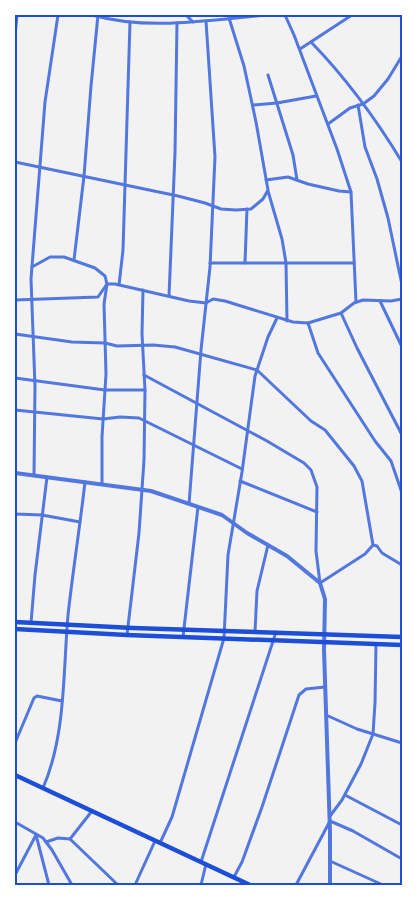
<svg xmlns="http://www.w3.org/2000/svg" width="417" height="900" viewBox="0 0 417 900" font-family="Spectral,serif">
<rect width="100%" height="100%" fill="#f2f2f2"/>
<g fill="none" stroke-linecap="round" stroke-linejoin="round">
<g stroke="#5277de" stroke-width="3">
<path d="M92,15C149,31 209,20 267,15"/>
<path d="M186,15L193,22"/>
<path d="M285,15L294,35L337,149L351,192L356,302"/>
<path d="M15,36L17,15"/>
<path d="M311,42C346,78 376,119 402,162"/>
<path d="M300,49L352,15"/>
<path d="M268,75L293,155L297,180"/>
<path d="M253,105L277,103L316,96"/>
<path d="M358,105L365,147L377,179L388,218L402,285"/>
<path d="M328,124L350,108L363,104L374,96L388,79L402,56"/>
<path d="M15,162L178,196L205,203L221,209L236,210L251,209L263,199L268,190L256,122L244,66L229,18"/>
<path d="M266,180L288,177L308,184L339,191L351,192"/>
<path d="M268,191L282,239L286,263L287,321"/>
<path d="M74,260L84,176L91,86L98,15"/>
<path d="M210,263H354"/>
<path d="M245,263L247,209"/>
<path d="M32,267L50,257H64L95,268L105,276L107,284L104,304L106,374L102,437V484"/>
<path d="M119,285L123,250L130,22"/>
<path d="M169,296L175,153L177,23"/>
<path d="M15,300L98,297L107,284H115L189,301L206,303L213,299L225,301L293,322L308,323L341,313L354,303L363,300L391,301L402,299"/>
<path d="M380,301L402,347"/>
<path d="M341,313L357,348L402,435"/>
<path d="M308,323L318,353L375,441L391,461L402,493"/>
<path d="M15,334L72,342L105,343L117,346L153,345L175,347L257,370L311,421L325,430L354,466L362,481L373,545"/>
<path d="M144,375L267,441L304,463L311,470L317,487L316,551L320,583L365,554L373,545L377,546L382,553L402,565"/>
<path d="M15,378L105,390H145"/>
<path d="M15,410L103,419L120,417L139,418L242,469"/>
<path d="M34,475L35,386L31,279L45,102L58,15"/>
<path d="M240,481L317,512"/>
<path d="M189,504L201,350L210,267L215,157L206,21"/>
<path d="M15,514L42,515L80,522"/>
<path d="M31,623L35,575L47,477"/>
<path d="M255,632L257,591L268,545"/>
<path d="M127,635L139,533L144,460L145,390L142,334L143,290"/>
<path d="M183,637L198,507"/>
<path d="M326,715L357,729L402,743"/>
<path d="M15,743L34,698L37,696L62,701"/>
<path d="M43,788C66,735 63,672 68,615C73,570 80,526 85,482"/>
<path d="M345,795L402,825"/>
<path d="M330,816L342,800L361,764L373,734L375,703L376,644"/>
<path d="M15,822L43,838L52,850L72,885"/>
<path d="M36,835L49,885"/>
<path d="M70,839L118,885"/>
<path d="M46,842L58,838L70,839L92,811"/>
<path d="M160,843L172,817L224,638L228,555L242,472L255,376L268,337L277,318"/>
<path d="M330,861L383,885"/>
<path d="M201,862L276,632"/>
<path d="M15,875L36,835"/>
<path d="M234,877L242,862L262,807L299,695L306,689L325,687"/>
<path d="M135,885L155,841"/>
<path d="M201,885L206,864"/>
<path d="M296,885L330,821L353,831L402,859"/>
</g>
<path stroke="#5277de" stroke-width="4" d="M15,473L151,491L222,515L247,533L287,556L320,583L325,599L324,650L330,832V885"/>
<g stroke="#1d4ed8" stroke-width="4.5">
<path d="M15,622L133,628L402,637"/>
<path d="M15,629L127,635L402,645"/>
<path d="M15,775L250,885"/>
</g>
</g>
<rect width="417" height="900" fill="none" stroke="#ffffff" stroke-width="32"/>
<rect x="16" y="16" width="385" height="868" fill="none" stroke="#1d4ed8" stroke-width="2"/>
</svg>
